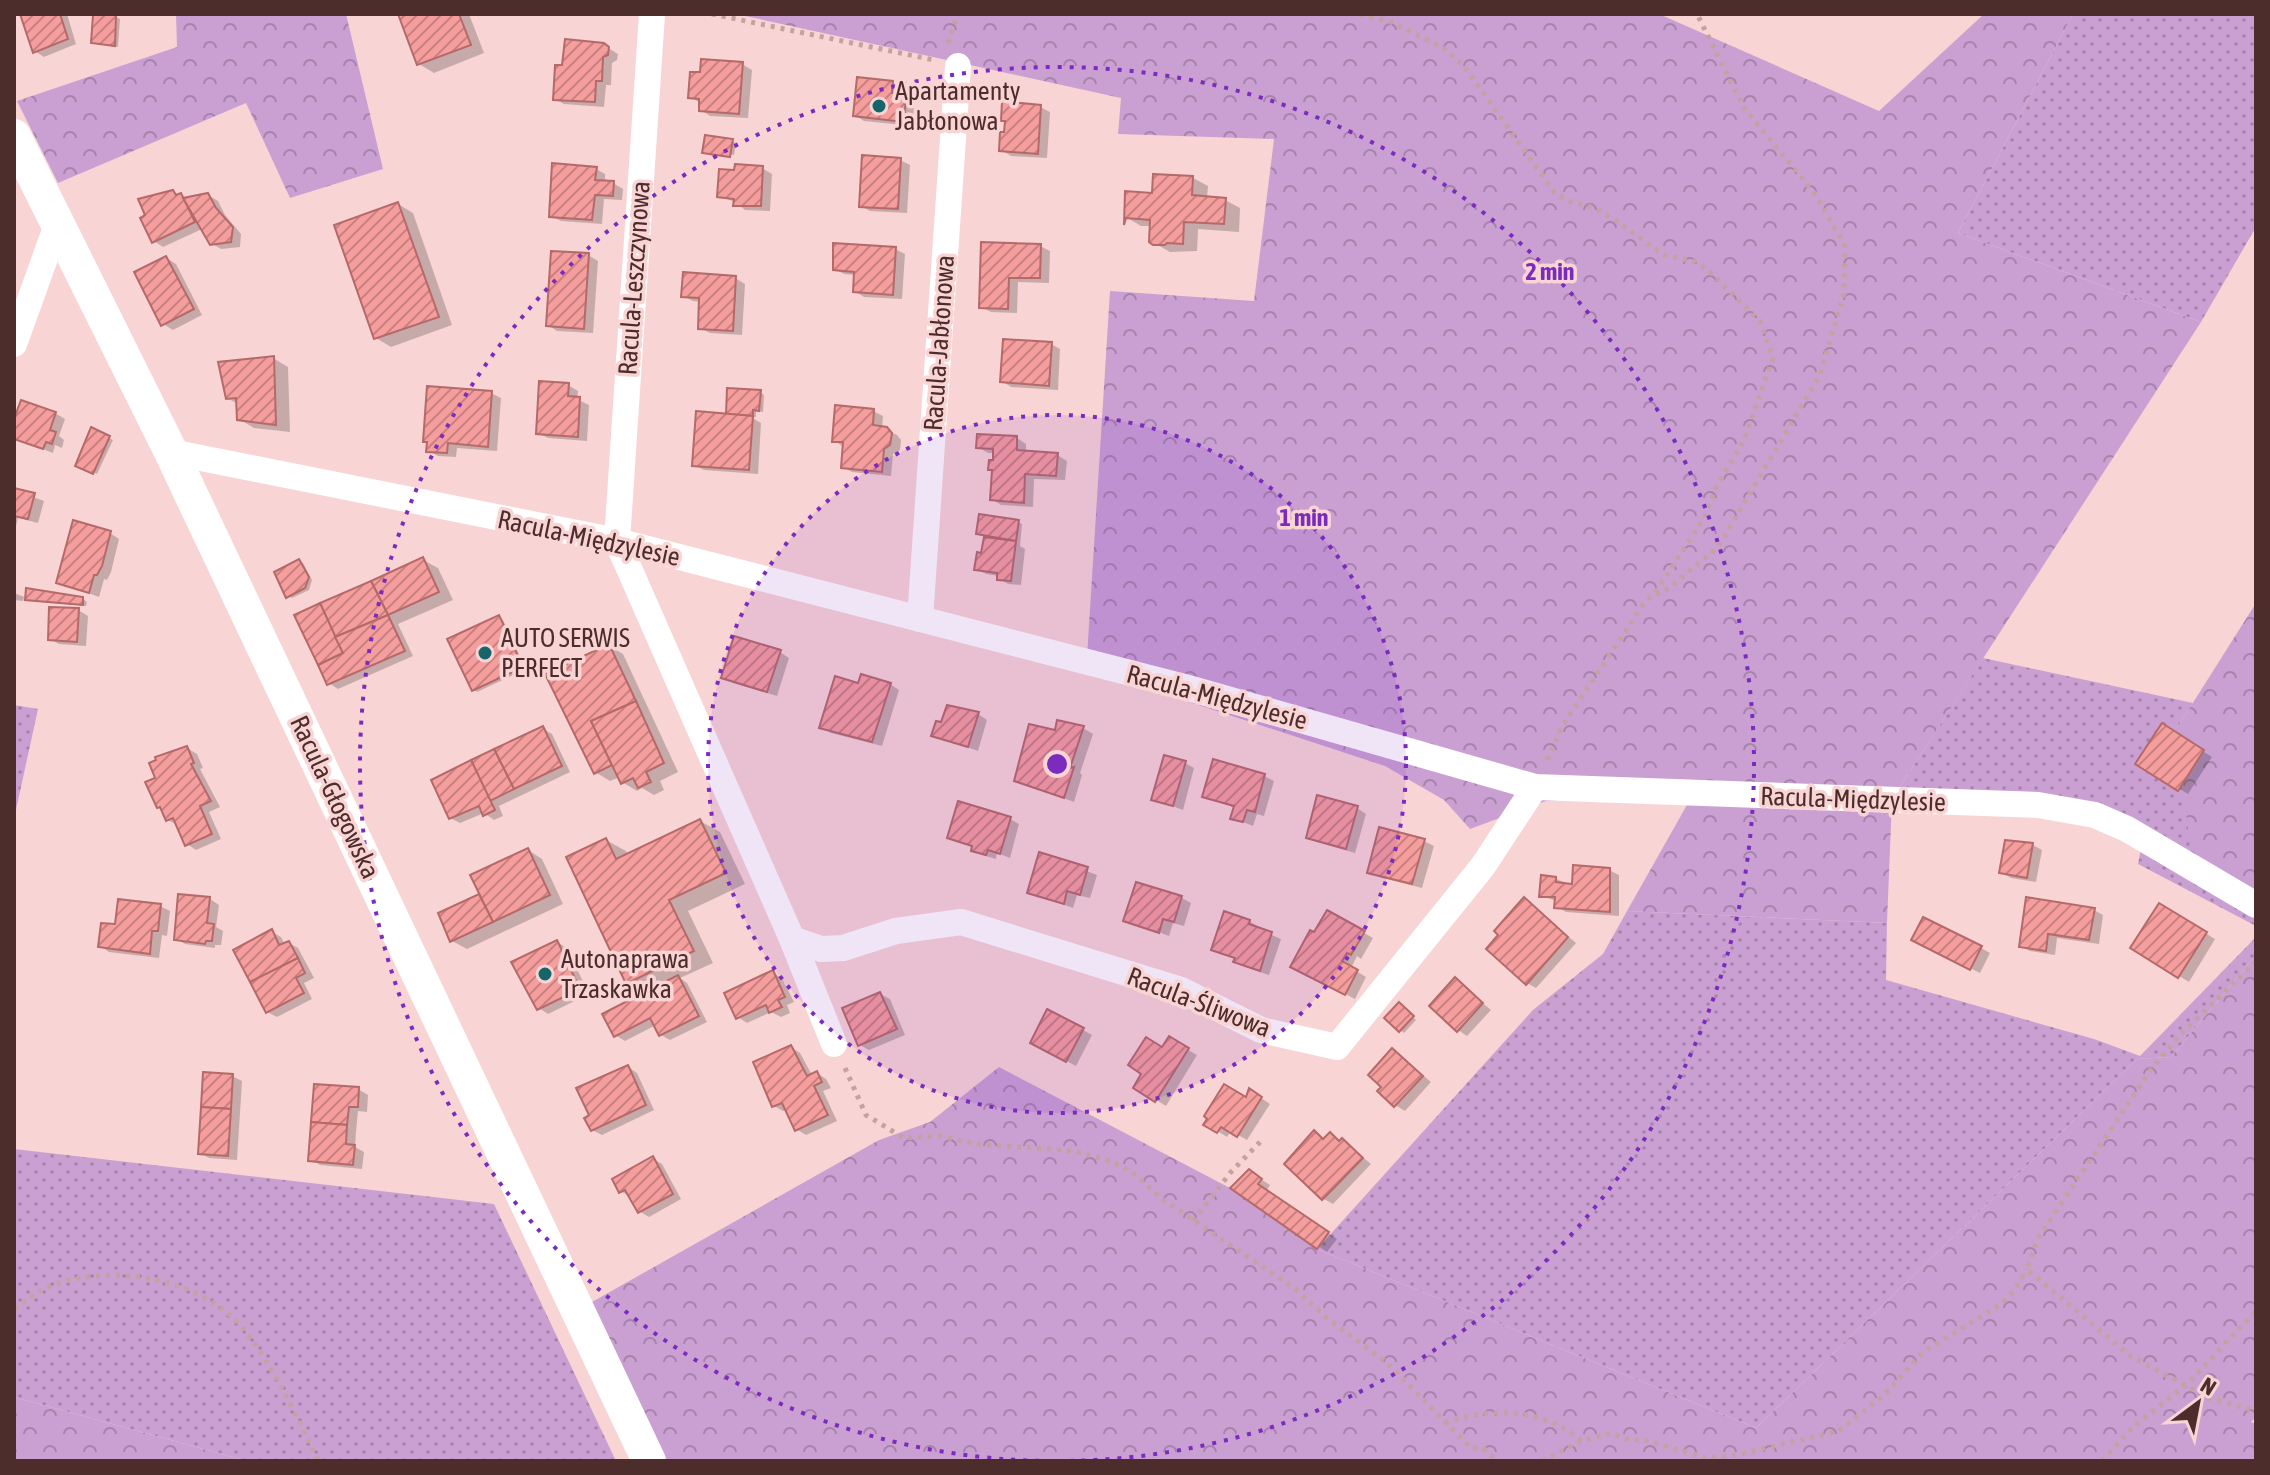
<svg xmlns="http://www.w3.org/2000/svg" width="2270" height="1475" viewBox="0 0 2270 1475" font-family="'Asap Condensed',sans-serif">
<defs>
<pattern id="grass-dots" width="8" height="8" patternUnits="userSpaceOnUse" patternTransform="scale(2)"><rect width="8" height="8" fill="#caa0d3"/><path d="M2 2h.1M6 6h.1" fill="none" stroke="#a683ab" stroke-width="1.8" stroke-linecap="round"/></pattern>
<pattern id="forest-crowns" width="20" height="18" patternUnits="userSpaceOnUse" patternTransform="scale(2)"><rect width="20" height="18" fill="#caa0d3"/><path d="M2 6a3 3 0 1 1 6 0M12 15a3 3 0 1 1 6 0" fill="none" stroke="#a683ab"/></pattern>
<pattern id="building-hatch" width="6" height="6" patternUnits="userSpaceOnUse" patternTransform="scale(2)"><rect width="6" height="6" fill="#f69e9d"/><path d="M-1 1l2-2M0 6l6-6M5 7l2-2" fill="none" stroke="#c98180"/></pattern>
</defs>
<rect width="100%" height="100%" fill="#f8d5d4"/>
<g fill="url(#grass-dots)">
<path d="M2073,14H2256V227L2201,322L1958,233Z"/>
<path d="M1983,658L2193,703L2177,728L2256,909V926L2138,864L2142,844L2085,815L1892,799Z"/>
<path d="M14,705L38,709L14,819Z"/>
<path d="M1627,911L1887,923L1886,980L2094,1039L2140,1056L2256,937V955L2171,1057L2137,1059L1756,1428L1317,1249L1533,1010L1603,954Z"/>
<path d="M14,1149L494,1204L616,1461H247L14,1397Z"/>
</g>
<g fill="url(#forest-crowns)">
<path d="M176,14H346L383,169L290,198L246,103L58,183L17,101L177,47Z"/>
<path d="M736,14H1659L1879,111L1984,14H2073L1958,233L2201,322L1892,799L1887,923L1627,911L1692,796L1546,801L1470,829L1444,800L1385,766L1168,695L1086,673L1110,291L1254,301L1274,139L1118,134L1121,98Z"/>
<path d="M2256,603V909L2192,866L2177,728Z"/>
<path d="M2256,955V1417L2251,1422L2256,1424V1461H667L592,1302L879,1140L930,1122L999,1067L1230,1188L1317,1249L1756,1428L2137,1059L2171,1057Z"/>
<path d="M14,1397L247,1461H14Z"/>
</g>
<g fill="#0003">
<path d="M22,14H67L76,44L44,57L35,51Z"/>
<path d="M400,14H469L484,53L434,73L419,64Z"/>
<path d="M116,17L120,19L118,47L93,42Z"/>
<path d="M603,45L618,54L617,60L612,63L611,85H606L604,107L564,104L555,99L564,67Z"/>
<path d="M742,64L752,70L748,118L710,116L701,110L699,102L690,97Z"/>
<path d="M893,83L902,88L901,96L914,102L913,126L864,121L855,115Z"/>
<path d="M1040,107L1050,112L1047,158L1011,156L1001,150L1007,122L1003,120Z"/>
<path d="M732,141L736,143L734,155L706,152Z"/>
<path d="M900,160L910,165L907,213L870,211L861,206Z"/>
<path d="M762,168L772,174L770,211L745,210L735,202L719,196Z"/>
<path d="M596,169L605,174V182L613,183L623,189L622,200L604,199L602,224L561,221L551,216Z"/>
<path d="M1193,178L1208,186L1207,198L1225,200L1240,208L1239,232L1198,229L1197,251L1170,252L1154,243L1152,226H1141L1126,217L1154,195Z"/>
<path d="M173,192L187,199L208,195L218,201L225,215L241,234L240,247L221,249L211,243L202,229L163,247L154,241L148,216Z"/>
<path d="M398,204L413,213L452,325L391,347L376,338Z"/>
<path d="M983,244L1040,246L1050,251L1049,283L1018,282L1017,313L991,312L981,307Z"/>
<path d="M895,249L905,254L902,299L864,297L855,291L856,275L844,274L835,269Z"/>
<path d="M588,255L598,261L593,333L557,331L548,325Z"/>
<path d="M166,258L176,264L202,315L173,330L163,324Z"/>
<path d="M735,278L745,284L742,335L710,333L700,328L701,302L693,301L683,296Z"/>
<path d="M1051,344L1060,349L1058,390L1011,387L1002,381Z"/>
<path d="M273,358L288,367L290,432L254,428L239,419L238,404L227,398Z"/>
<path d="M568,385L578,391L577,399L589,405L587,441L548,438L538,433Z"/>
<path d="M760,392L764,395L763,412L756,411V417H751L761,423L758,474L704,470L694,465L734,416Z"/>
<path d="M491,393L501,398L497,451L457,448L456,457L438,456L428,450Z"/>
<path d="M873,411L883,416L882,428L897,435L901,440L900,450L893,454L891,476L852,472L843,467L844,447L834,441Z"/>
<path d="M55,413L65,419L59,436L64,440L62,448L55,445L53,453L14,438V425Z"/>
<path d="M92,429L113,440L97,474L77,465Z"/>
<path d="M1017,438L1026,444V452L1057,455L1067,461L1065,480L1034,479L1033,507L1001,505L992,499L994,471L990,469L995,462V453H988L978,447Z"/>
<path d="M14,490L44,501L38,523L18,518L16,526L14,525Z"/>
<path d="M1018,522L1022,524L1020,546L1025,549L1021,585L1008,584L999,578V576L986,574L976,568L983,555L986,536L978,533Z"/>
<path d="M110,533L119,539L111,572L107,580L104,579L99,597L59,582Z"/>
<path d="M423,560L438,568L453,600L398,624L413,656L338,689L329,683Z"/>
<path d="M299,561L303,563L312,580L309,590L292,598L288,596Z"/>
<path d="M14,593L27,598L83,599L87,602L86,606L31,601L24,597L23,601L14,600Z"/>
<path d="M78,610L88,616L86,646L59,644L50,639Z"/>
<path d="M499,617L503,620L526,669L477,692L473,689Z"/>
<path d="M609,646L623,654L678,772L660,781L664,790L654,795L642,788L637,791L622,782L620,777L610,781L595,772Z"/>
<path d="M780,652L789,658L777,696L733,683L723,677Z"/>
<path d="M890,684L899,690L882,746L831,733L822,727L859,685Z"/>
<path d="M978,714L987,720L978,751L933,735Z"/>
<path d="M1059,722L1083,728L1093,734L1080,773L1082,775L1074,802L1016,780L1056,733Z"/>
<path d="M2162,726L2212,757L2188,794L2138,763Z"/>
<path d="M543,729L552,734L570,772L499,806L503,816L494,820L484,813L460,823L450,818Z"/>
<path d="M187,748L197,754L203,768L200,769L220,807L209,812L221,839L196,850L187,844L179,826L168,820L163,809L159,806L158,779Z"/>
<path d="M1185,763L1194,768L1183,810L1154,799Z"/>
<path d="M1264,776L1274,781L1264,816L1257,814L1253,826L1233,818L1235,808L1204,796Z"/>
<path d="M1357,808L1366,814L1355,853L1317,842L1308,837Z"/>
<path d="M1010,819L1019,824L1010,858L997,853L996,859L982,855L973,850L974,847L949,837Z"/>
<path d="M700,821L720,832L745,884L688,911L713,963L680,978L687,983L707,1022L670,1040L661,1035L656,1025L625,1041L615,1035L647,993L628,982L606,840L626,851L628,855Z"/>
<path d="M1424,841L1434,846L1422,888L1379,877L1369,872Z"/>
<path d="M2033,845L2042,850L2036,882L2011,878L2001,872Z"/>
<path d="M528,850L542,859L563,904L467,949L452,941L440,914L481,895Z"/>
<path d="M1041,854L1097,875L1090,898L1077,895L1073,908L1029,892Z"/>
<path d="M1609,870L1619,875V916L1566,912L1556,906V901L1542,896L1556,879L1574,886Z"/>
<path d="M1138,884L1182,898L1191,903L1184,926L1173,923L1169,936L1126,920Z"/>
<path d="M210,899L219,905L216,927L223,931L221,945H215V948L185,944L176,939Z"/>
<path d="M1524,900L1576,943L1536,988L1527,983Z"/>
<path d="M2160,905L2215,939L2189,982L2133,948Z"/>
<path d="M160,906L170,911L167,936L162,935L159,958L109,952L100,946L116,927Z"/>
<path d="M2094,910L2103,915L2099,944L2057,938L2055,955L2030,951L2021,946Z"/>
<path d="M1328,912L1373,938L1361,959L1357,956L1351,968L1366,977L1355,999L1293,966Z"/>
<path d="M1249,921L1259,927L1258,929L1281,939L1269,975L1245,967L1236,962V959L1213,949Z"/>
<path d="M272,932L281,937L285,945L289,943L298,948L314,978L304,983L312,999L277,1017L267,1012Z"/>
<path d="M557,942L567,948L589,994L548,1014L539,1008Z"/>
<path d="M1923,945L1981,948L1990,953L1980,973Z"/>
<path d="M773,973L782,978L794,1002L787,1005L790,1013L781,1017L771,1012L747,1023L738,1017Z"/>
<path d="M1455,980L1491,1010L1467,1036L1458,1030Z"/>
<path d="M880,994L890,999L905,1035L869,1050L860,1045Z"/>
<path d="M1403,1007L1416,1020L1404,1033L1400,1030Z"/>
<path d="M1083,1030L1092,1035L1076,1066L1042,1048Z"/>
<path d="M1169,1039L1197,1055L1166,1106L1135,1087Z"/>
<path d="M791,1047L800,1053L812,1075L817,1073L826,1079L831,1088L823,1091L837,1121L806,1135L796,1129L787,1109L783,1111L774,1106Z"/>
<path d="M1393,1050L1431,1082L1405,1111L1395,1105Z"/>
<path d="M628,1067L637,1073L654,1110L602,1135L592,1130Z"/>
<path d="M232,1076L242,1081L237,1160L209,1158L200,1153Z"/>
<path d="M358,1089L368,1095L367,1112L358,1111L356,1132L355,1147L364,1152L362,1169L320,1165L310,1159Z"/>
<path d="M1252,1092L1270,1104L1247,1140L1231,1131L1227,1137L1206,1124Z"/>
<path d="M1315,1133L1324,1138L1330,1135L1343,1141L1371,1164L1333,1204L1324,1199L1286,1164Z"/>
<path d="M653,1159L662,1164L681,1199L649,1217L639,1211L632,1198L621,1191Z"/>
<path d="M1259,1178L1270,1185L1266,1191L1337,1239L1327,1252L1233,1188Z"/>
</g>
<g fill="url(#building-hatch)" stroke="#b56968" stroke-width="2">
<path d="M20,14H60L68,39L33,53Z"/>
<path d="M398,14H459L471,45L417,65Z"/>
<path d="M93,15H116L115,46L91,43Z"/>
<path d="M565,39L604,43L609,47L608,55L603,57L602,81H596L595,102L553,100L555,65H562Z"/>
<path d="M701,59L743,62L739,114L699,111V99L688,98L690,72H700Z"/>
<path d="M857,77L893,81L892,93L906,95L904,122L853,116Z"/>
<path d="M1002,101L1041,105L1038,154L999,151L1000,132H1004L1005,121H1001Z"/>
<path d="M705,135L733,139L730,157L702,153Z"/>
<path d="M862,155L901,158L898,209L859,207Z"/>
<path d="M552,163L597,167L595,180L614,181L613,196L595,195L592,220L549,217Z"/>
<path d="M735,164L763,166L761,206H733L734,199L717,197L719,169L734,170Z"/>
<path d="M1153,174L1193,176L1192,195L1226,198L1224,224L1184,222L1183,244L1167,243L1165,245H1153L1149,242L1150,220L1126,218L1124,225L1125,191L1152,193Z"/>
<path d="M173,190L176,195L181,193L195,222L152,243L140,218L145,215L138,199Z"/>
<path d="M208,193L216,208L233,227L231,242L210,245L183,198Z"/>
<path d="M398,202L439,317L374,339L334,225Z"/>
<path d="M981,242L1041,244L1040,278H1009L1008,309L979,308Z"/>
<path d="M833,243L896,247L893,295L853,292L854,272L833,270Z"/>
<path d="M551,251L589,253L584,329L546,326Z"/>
<path d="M166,256L194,309L161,326L134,272Z"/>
<path d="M683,272L736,276L733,331L698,329L699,298L681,297Z"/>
<path d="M1003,339L1052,342L1049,386L1000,382Z"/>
<path d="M274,356L276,425L237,420L236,398L226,399L218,362Z"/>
<path d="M539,381L569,383L568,396L580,397L578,437L536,434Z"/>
<path d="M427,386L492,391L488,447L448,443L447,453L426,452L427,442H423Z"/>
<path d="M727,388L761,390L759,411L753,410V416L726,414Z"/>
<path d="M21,400L56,412L50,430L56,432L52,444L46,442L43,449L14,439V419Z"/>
<path d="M835,405L874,409L873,425L887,427L892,433L890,445L884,449L882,472L841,468L843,442H832Z"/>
<path d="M696,411L753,416L749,470L692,466Z"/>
<path d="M91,427L110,436L93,474L75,466Z"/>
<path d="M977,434L1017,436V450L1058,453L1056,476L1025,474L1024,503L990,500L992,470H988L989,460H993V449L976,448Z"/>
<path d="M14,488L35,493L28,519L14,516Z"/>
<path d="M979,514L1019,520L1016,541L976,534Z"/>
<path d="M73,520L111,531L102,566L97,575H94L89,593L56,583Z"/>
<path d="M984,537L1016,541L1011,581L997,580V573L974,570L977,552L981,553Z"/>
<path d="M423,557L439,592L388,615L371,581Z"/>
<path d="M299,559L309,577L305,588L286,598L274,572Z"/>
<path d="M371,581L388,615L335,637L320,603Z"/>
<path d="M26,588L83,597V605L25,600Z"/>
<path d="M320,603L343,653L318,665L294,615Z"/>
<path d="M49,607L79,608L77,642L48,640Z"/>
<path d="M388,615L405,651L327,685L318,665L343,653L335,637Z"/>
<path d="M499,615L523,667L472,691L447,639Z"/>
<path d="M734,636L781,650L767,692L721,678Z"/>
<path d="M609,644L636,701L591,721L612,765L594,774L545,674Z"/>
<path d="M861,674L891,683L872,742L819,728L835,676L858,683Z"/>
<path d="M636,701L664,763L646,772L651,782L638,788L633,778L621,784L591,721Z"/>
<path d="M947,705L979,712L968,747L931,736L936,721L941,722Z"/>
<path d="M1057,720L1084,726L1070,768L1074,767L1064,798L1014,781L1029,724L1055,730Z"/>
<path d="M2162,723L2204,750L2178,791L2135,764Z"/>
<path d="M543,726L562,766L514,789L494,749Z"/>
<path d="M187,746L194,763L191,764L211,801L200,806L212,834L185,846L173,818L166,821L160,807L157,808L145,782L155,778L149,763L156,760L155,757Z"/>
<path d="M494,749L514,789L490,801L471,760Z"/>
<path d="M1164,755L1186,761L1173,806L1151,800Z"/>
<path d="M1213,759L1265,774L1255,812L1247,810L1243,822L1230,819L1234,806L1202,797Z"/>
<path d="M471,760L495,810L483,816L479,806L449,819L431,780Z"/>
<path d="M1317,795L1358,806L1346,849L1306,838Z"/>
<path d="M958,801L1011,817L1000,854L988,850L986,855L971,851L972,846L947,838Z"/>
<path d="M700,819L726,873L669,900L694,951L626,984L566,857L606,838L616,859Z"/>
<path d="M1379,827L1425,839L1412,884L1367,873Z"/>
<path d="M2005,840L2033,843L2027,878L1999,873Z"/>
<path d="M528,848L550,895L493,922L470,875Z"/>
<path d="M1039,852L1088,867L1080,895L1067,891L1064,904L1027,893Z"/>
<path d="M1573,865L1610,868V912L1554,908L1555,897H1539L1541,875L1556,877V882L1572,884Z"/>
<path d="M1136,882L1182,896L1174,922L1163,919L1159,933L1123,921Z"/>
<path d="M178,894L210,897L207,923L214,924L212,941H206L205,944L174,940Z"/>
<path d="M479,894L493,922L450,942L438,913Z"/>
<path d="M1524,897L1568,937L1526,985L1486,949L1498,935L1494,931Z"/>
<path d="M2026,897L2095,908L2089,940L2048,934L2046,951L2019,947Z"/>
<path d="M118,899L161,904L158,931H152L150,954L98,947L101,923L115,924Z"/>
<path d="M2159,903L2207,932L2178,978L2130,948Z"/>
<path d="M1327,910L1365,931L1351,955L1347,953L1342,961L1358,970L1345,995L1290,967L1310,930L1314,932Z"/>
<path d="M1224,911L1250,920L1249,924L1272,932L1260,971L1233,962L1235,958L1211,950Z"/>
<path d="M1923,917L1982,946L1970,970L1911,940Z"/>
<path d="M272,929L279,945L289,941L298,958L250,982L233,950Z"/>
<path d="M557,940L580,989L537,1010L511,962Z"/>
<path d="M298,958L305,973L296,978L304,993L266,1013L250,982Z"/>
<path d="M773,970L785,997L778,1000L782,1007L769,1013L766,1005L736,1019L724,993Z"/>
<path d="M678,975L699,1016L659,1036L650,1018L614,1037L602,1014Z"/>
<path d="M1455,977L1483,1003L1457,1032L1429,1006Z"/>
<path d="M880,992L897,1029L858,1046L842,1008Z"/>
<path d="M1399,1002L1414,1016L1399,1032L1384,1018Z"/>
<path d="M1047,1009L1084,1028L1066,1062L1030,1043Z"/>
<path d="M1169,1036L1189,1048L1155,1102L1133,1088L1141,1074L1128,1065L1146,1037L1162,1047Z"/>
<path d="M791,1045L807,1076L817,1071L822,1082L814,1086L828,1115L795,1131L782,1103L772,1107L753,1062Z"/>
<path d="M1392,1048L1423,1076L1394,1107L1377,1091L1381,1087L1368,1075Z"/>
<path d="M628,1065L646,1105L591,1131L584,1118L589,1115L576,1088Z"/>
<path d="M203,1072L233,1074L231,1109L201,1107Z"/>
<path d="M314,1084L359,1087L358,1107H349L347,1125L311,1122Z"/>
<path d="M1224,1084L1246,1097L1249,1088L1262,1097L1237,1137L1221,1127L1217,1133L1203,1125L1207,1119L1204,1116Z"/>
<path d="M201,1107L231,1109L228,1156L198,1154Z"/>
<path d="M311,1122L347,1125L346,1144L355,1145L353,1165L308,1161Z"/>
<path d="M1314,1130L1323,1139L1330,1132L1339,1141L1342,1138L1363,1158L1322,1200L1284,1164Z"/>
<path d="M653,1156L673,1194L638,1213L625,1190L619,1193L612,1179Z"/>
<path d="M1249,1169L1262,1179L1258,1184L1329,1232L1317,1249L1230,1188Z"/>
</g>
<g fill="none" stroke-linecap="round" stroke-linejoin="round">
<g stroke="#c4a2a1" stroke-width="5" stroke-dasharray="4 6" stroke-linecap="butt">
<path d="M712,14L934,60"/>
<path d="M1360,14L1391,22L1445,49L1464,66L1554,192L1568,201L1595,208L1612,218L1664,255L1694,261L1709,271L1760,321L1773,359L1743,442L1716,488L1704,518L1654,595"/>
<path d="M948,43L958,14"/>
<path d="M1547,760L1563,725L1645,602L1653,595L1664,592L1718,547L1820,375L1844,294L1845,246L1815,194L1744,108L1697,14"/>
<path d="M2256,961L2179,1036L2152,1068L2038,1238L2027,1269L2129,1355L2209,1398L2256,1411"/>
<path d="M845,1068L866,1115L904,1138L940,1136L977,1144L1075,1151L1110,1161L1132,1172L1162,1199L1294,1288L1327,1318L1387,1363L1471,1448H1483L1498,1461"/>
<path d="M1193,1221L1231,1172L1260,1142"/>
<path d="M14,1309C28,1299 40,1289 56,1284C109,1266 180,1276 225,1311C262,1339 298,1419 318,1461"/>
<path d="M1445,1423C1489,1407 1545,1408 1581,1441"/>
<path d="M1542,1461L1581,1441L1612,1433L1625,1439L1645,1440L1706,1458L1736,1455L1839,1431L1883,1396L1923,1352L2001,1304L2014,1291L2027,1269"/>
<path d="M2102,1461L2134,1426L2186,1385L2256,1311"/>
</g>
<g stroke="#fff" stroke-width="26">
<path d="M652,14L617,541L792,939L834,1044"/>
<path d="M14,344L57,225"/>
<path d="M171,452L617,541L1185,687L1535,787L2038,805L2095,815L2127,829L2256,905"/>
<path d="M920,619L958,66"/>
<path d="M792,939L821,949L843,948L896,931L961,922L1181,990L1261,1030L1337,1047L1483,866L1535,787"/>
</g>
<path stroke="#fff" stroke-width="34" d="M14,136L171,452L649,1461"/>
</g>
<circle cx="1057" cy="764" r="349" fill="#7b2cbf" fill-opacity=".12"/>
<g fill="none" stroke="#7b2cbf" stroke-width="4" stroke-dasharray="4 8">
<circle cx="1057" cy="764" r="349"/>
<path d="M1051 1461A697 697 0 1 1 1063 1461"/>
</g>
<g fill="#16656a" stroke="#f8d5d4" stroke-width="3">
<circle cx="879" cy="106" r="8"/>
<circle cx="485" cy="653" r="8"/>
<circle cx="545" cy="974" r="8"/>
</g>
<g text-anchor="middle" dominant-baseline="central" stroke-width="7" stroke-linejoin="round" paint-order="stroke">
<g font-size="26" fill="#4d2d2c" stroke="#f8d5d4" text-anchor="start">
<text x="895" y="91">Apartamenty<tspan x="895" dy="30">Jabłonowa</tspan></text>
<text x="501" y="638">AUTO SERWIS<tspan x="501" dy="30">PERFECT</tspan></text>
<text x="561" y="959">Autonaprawa<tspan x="561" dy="30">Trzaskawka</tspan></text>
</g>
<g font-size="26" fill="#4d2d2c" stroke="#f8d5d4">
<text transform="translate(634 278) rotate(-86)">Racula-Leszczynowa</text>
<text transform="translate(939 343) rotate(-86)">Racula-Jabłonowa</text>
<text transform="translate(589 538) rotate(12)">Racula-Międzylesie</text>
<text transform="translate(1217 697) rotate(15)">Racula-Międzylesie</text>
<text transform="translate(335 797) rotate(65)">Racula-Głogowska</text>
<text transform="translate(1853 799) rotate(2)">Racula-Międzylesie</text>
<text transform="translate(1199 1002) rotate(21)">Racula-Śliwowa</text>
</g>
</g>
<circle cx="1057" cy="764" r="12" fill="#7b2cbf" stroke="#f8d5d4" stroke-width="4"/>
<g font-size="24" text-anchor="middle" font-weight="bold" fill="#7b2cbf" stroke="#f8d5d4" stroke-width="7" stroke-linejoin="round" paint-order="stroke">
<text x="1550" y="280">2 min</text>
<text x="1304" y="526">1 min</text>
</g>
<rect width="2270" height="1475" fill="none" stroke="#4d2d2c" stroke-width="32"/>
<g transform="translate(2198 1403) rotate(32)" stroke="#f8d5d4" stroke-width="6" paint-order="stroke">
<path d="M0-6L14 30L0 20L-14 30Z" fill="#4d2d2c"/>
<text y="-12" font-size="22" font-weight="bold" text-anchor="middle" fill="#4d2d2c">N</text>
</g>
</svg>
